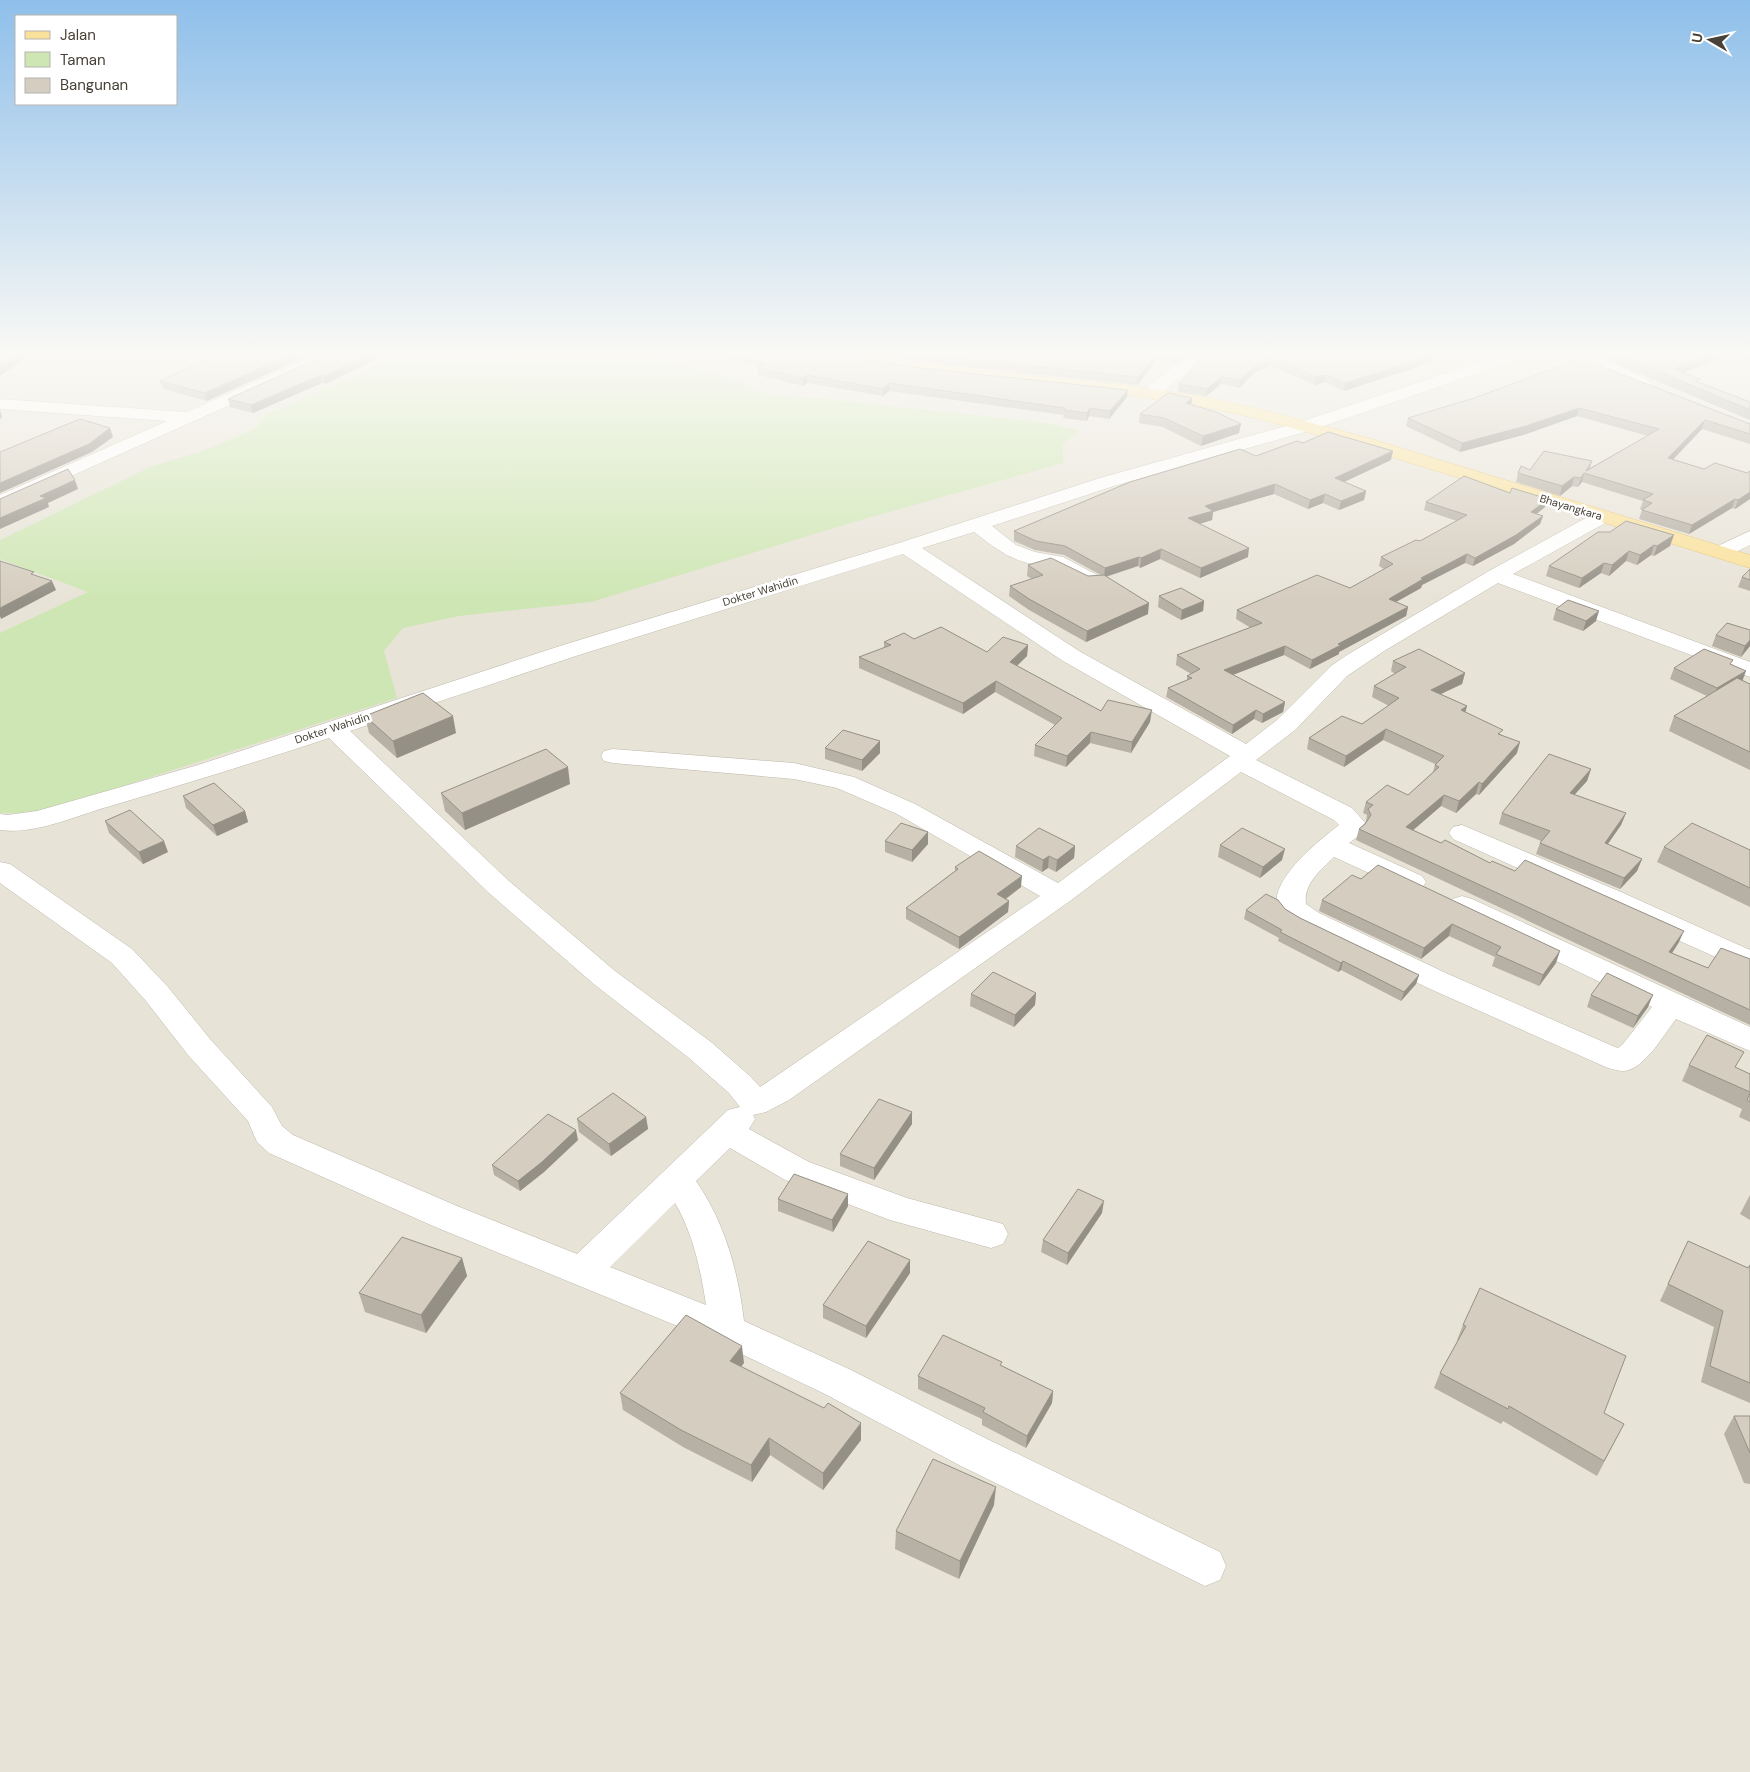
<svg xmlns="http://www.w3.org/2000/svg" width="1750" height="1772" viewBox="0 0 1750 1772" font-family="'DM Sans',sans-serif">
<rect width="100%" height="100%" fill="#f4f1e9"/>
<rect fill="#e8e3d7" x="0" y="354" width="1750" height="1418"/>
<path fill="#cee6b3" d="M418,354H640L737,380L765,395L827,399L1048,423L1079,431L1063,444V463L864,519L591,602L459,616L403,628L384,651L397,698L39,813H0V633L88,592L0,559V540L150,467L203,451L255,429L265,415L393,359Z"/>
<g fill="none" stroke-linecap="round" stroke-linejoin="round">
<g stroke="#bfb9ac" stroke-width="1">
<g id="minor">
<path d="M317,354H339L337,357L0,508V495L167,421L0,409V399L187,412Z"/>
<path d="M1189,354H1208L1162,393H1150L1147,389L1150,385Z"/>
<path d="M1503,354H1528L1526,357L1312,430L1114,486L992,526L1016,545L1035,552L1063,557L1101,577L1105,581L1101,585C1082,590 1068,572 1051,567C1043,564 1033,565 1024,562C1004,556 990,544 974,532L922,548L1079,651L1246,744L1277,720L1331,666L1347,655L1489,571L1595,513L1602,511L1609,513L1612,517L1609,521L1513,574L1750,662V677L1498,583L1384,651L1347,676L1295,730L1256,760L1352,808L1367,825L1361,834L1349,843L1422,876L1426,882L1422,888L1412,891L1402,888L1334,857C1321,870 1303,884 1306,904L1319,913L1448,974L1615,1047L1618,1048L1623,1044L1652,1007L1452,911L1448,905L1452,899L1462,896L1472,899L1750,1027V1051L1676,1019C1664,1034 1645,1069 1624,1071C1619,1071 1613,1069 1608,1068L1428,988L1299,925C1292,921 1282,917 1278,909C1267,881 1321,839 1339,825L1334,820L1241,772L1070,901L789,1100L766,1112L753,1115L755,1119L749,1129L809,1162L907,1198L1003,1224L1008,1234L1003,1244L991,1248L890,1220L785,1180L730,1148L696,1181C725,1223 738,1271 744,1321L849,1369L989,1440L1220,1552L1226,1566L1220,1580L1205,1586L961,1466L823,1393L714,1341L433,1226L269,1153L257,1142L248,1121L188,1055L146,1001L112,963L0,883V862L10,864L132,949L168,987L210,1039L272,1107L282,1126L293,1135L457,1206L577,1254L728,1110L740,1107L729,1093L689,1058L595,985L489,893L329,738C256,762 182,785 107,807C76,816 33,835 0,830V814L7,815L37,811L198,765L563,645L899,543L1100,478L1300,422ZM903,554L1063,661L1230,756L1058,883L915,804L854,777L794,763L613,749L604,751L601,756L604,761L613,763L794,779L837,788L897,814L1040,896L760,1087L751,1077L711,1042L615,971L509,881L350,731L579,655ZM675,1203C693,1233 701,1271 706,1305L610,1267Z"/>
<path d="M1572,354H1594L1650,381L1652,385L1650,389H1638L1574,357Z"/>
<path d="M1750,531V545L1734,553L1727,555L1720,553L1717,549L1720,545Z"/>
<path d="M1462,825L1621,892L1750,950V971L1740,968L1453,839L1449,833L1453,827Z"/>
</g>
</g>
<g stroke="#e0bf6b" stroke-width="1">
<path id="major" d="M841,354H894L976,364L982,365L984,369L983,371L1133,386L1210,398L1267,411L1368,438L1750,555V568L1356,446L1263,420L1210,408L1133,396L957,378L951,377L949,373L950,371L849,359L843,357Z"/>
</g>
<use href="#minor" fill="#fff" fill-rule="evenodd"/>
<use href="#major" fill="#fae19b" fill-rule="evenodd"/>
</g>
<g fill="#b7b0a4">
<path d="M0,354H65L60,358L31,355Z"/>
<path d="M219,354L207,401L163,389L160,381Z"/>
<path d="M328,354H388L325,384L322,383L253,413L230,407L228,399Z"/>
<path d="M697,354H827L919,368L1127,397L1109,419L1089,416L1087,421L1063,418L1064,415L889,391L883,396L807,383L803,386L758,375V367L715,356L712,358Z"/>
<path d="M867,354H1186L1175,363L1158,359L1137,385L919,362Z"/>
<path d="M1470,354H1496L1482,359Z"/>
<path d="M1609,354H1750V362L1727,355L1683,373L1699,382L1750,402V420L1607,360Z"/>
<path d="M1434,355L1432,362L1344,391L1324,382L1315,385L1271,366L1254,373L1239,388L1221,384L1206,396L1178,392L1179,384L1196,365L1197,359Z"/>
<path d="M1608,369L1750,424V444L1702,429L1673,459L1704,469L1747,473L1750,471V499L1735,509L1732,508L1689,534L1639,519L1642,510L1640,509L1643,501L1582,482L1578,487L1572,486L1560,496L1516,482L1518,473L1530,470L1592,461L1590,468L1648,436L1577,416L1523,435L1460,452L1406,426L1408,418Z"/>
<path d="M1192,398L1191,404L1239,433L1201,446L1163,427L1139,423L1140,414Z"/>
<path d="M1303,443L1391,460L1344,482L1366,491L1364,500L1339,510L1323,503L1308,509L1274,494L1213,512L1212,520L1199,524L1248,557L1200,578L1160,559L1140,568L1138,566L1106,577L1148,614L1086,642L1029,610L1009,596L1010,586L1032,579L1027,576L1028,565L1088,576L1101,575L1064,555L1035,550L1014,541V531L1256,456Z"/>
<path d="M1426,502L1545,507L1537,514L1543,516L1540,524L1514,544L1473,566L1465,563L1422,585L1421,588L1396,602L1408,607L1406,616L1339,652V654L1310,669L1284,655L1233,675L1285,702L1283,712L1262,723L1254,719L1232,734L1166,697L1168,688L1187,680V676L1191,674L1176,665L1177,655L1251,628L1236,619L1237,610L1350,588L1384,569L1379,566L1381,557L1420,541L1457,521L1424,510Z"/>
<path d="M1598,532L1670,546L1654,556L1651,555L1637,565L1626,561L1609,576L1601,573L1579,588L1546,576L1549,566Z"/>
<path d="M1750,569V591L1738,587L1742,577Z"/>
<path d="M1159,596L1204,601L1203,611L1181,620L1158,607Z"/>
<path d="M1556,609L1596,621L1583,631L1553,620Z"/>
<path d="M1716,635L1750,646L1741,657L1712,646Z"/>
<path d="M914,639L987,652L1028,645L1027,656L1017,666L1101,711L1150,722L1131,753L1090,743L1066,767L1034,756L1035,745L1055,725L995,692L963,714L859,668V657L884,648V642Z"/>
<path d="M1393,661L1465,673L1462,684L1441,694L1467,706L1465,712L1502,735L1517,753L1479,795L1476,794L1456,813L1441,806L1413,830L1441,843L1679,942L1672,953L1708,968L1750,959V1025L1356,840L1359,829L1366,822V821L1367,815L1363,813L1366,802L1408,795L1433,772L1435,764L1383,740L1344,767L1307,749L1309,738L1362,724L1389,706L1372,697L1374,686L1395,674L1391,671Z"/>
<path d="M1732,664L1743,681L1750,684V770L1669,731L1674,716L1707,696L1670,679L1674,668Z"/>
<path d="M365,716L456,733L397,758L369,733Z"/>
<path d="M880,741V753L862,771L825,759V748Z"/>
<path d="M1591,769L1587,781L1574,795L1626,813L1621,825L1608,844L1642,859L1637,871L1620,889L1536,854L1540,843L1541,841L1499,824L1502,813Z"/>
<path d="M570,784L465,830L445,811L441,793Z"/>
<path d="M183,796L245,811L248,822L217,836L186,808Z"/>
<path d="M105,821L168,852L143,864L109,833Z"/>
<path d="M928,832V844L912,862L885,852V841Z"/>
<path d="M1220,845L1282,860L1260,878L1218,857Z"/>
<path d="M1016,846H1075L1074,858L1056,872L1048,868L1042,872L1015,857Z"/>
<path d="M1664,847L1750,850V907L1657,862Z"/>
<path d="M955,867L1021,887L1006,899L1009,901L1008,912L959,949L906,919V908L955,871Z"/>
<path d="M1361,879L1556,963L1539,986L1492,966L1495,957L1449,936L1421,959L1319,911L1322,900Z"/>
<path d="M1285,909L1300,918L1419,975L1416,984L1401,1001L1341,970L1338,972L1278,941L1279,938L1244,919L1246,910Z"/>
<path d="M1036,993L1035,1005L1014,1027L970,1006L971,994Z"/>
<path d="M1591,995L1648,1007L1633,1028L1587,1007Z"/>
<path d="M1689,1065L1736,1068L1750,1074V1122L1739,1117L1742,1109L1682,1081Z"/>
<path d="M912,1112V1124L874,1180L840,1166V1154Z"/>
<path d="M646,1117L648,1129L611,1156L579,1132L577,1119Z"/>
<path d="M578,1140L544,1172L520,1191L494,1175L492,1165Z"/>
<path d="M848,1194V1206L833,1232L778,1211V1199Z"/>
<path d="M1750,1195V1220L1740,1214Z"/>
<path d="M1102,1213L1067,1265L1041,1252L1043,1240Z"/>
<path d="M1688,1241L1748,1268L1750,1265V1403L1701,1382L1714,1327L1660,1301Z"/>
<path d="M462,1258L467,1276L426,1333L365,1312L359,1293Z"/>
<path d="M910,1273L866,1338L823,1318V1305Z"/>
<path d="M1463,1325L1604,1413L1624,1424L1597,1476L1503,1421L1501,1424L1434,1388L1440,1373L1458,1340H1457Z"/>
<path d="M744,1363L741,1367L861,1440L823,1490L770,1455L752,1482L683,1447L623,1410L620,1393Z"/>
<path d="M1002,1366L1053,1391L1052,1403L1026,1448L982,1425V1419L918,1389V1376Z"/>
<path d="M1734,1416H1750V1484L1744,1483L1724,1434Z"/>
<path d="M994,1505L959,1579L895,1549L896,1531Z"/>
</g>
<g fill="#959086">
<path d="M19,354L31,355L0,376V367Z"/>
<path d="M59,354H65L60,358Z"/>
<path d="M292,354H312L207,401L205,393Z"/>
<path d="M370,354H388L325,384L324,376Z"/>
<path d="M712,354H715V356L712,358Z"/>
<path d="M1157,354H1159L1158,359L1137,385L1138,377Z"/>
<path d="M1177,354H1186L1175,363L1176,355Z"/>
<path d="M1484,354H1496L1482,359Z"/>
<path d="M1711,354H1727V355L1671,378L1673,369Z"/>
<path d="M1434,355L1432,362L1344,391L1345,383Z"/>
<path d="M1272,358L1271,366L1254,373L1239,388L1240,380L1255,366Z"/>
<path d="M321,375L322,383L253,413L251,405Z"/>
<path d="M807,375V383L803,386L802,378Z"/>
<path d="M1325,375L1324,382L1315,385L1316,377Z"/>
<path d="M1222,377L1221,384L1206,396L1207,389Z"/>
<path d="M889,383V391L883,396V389Z"/>
<path d="M1128,390L1127,397L1109,419L1110,411Z"/>
<path d="M1192,398L1191,408L1186,403Z"/>
<path d="M1090,408L1089,416L1087,421V413Z"/>
<path d="M1579,408L1577,416L1523,435L1460,452L1462,443Z"/>
<path d="M0,410L2,417L0,419Z"/>
<path d="M1705,420L1702,429L1666,467L1668,458Z"/>
<path d="M1241,424L1239,433L1201,446L1203,436Z"/>
<path d="M110,428L113,437L92,452L0,493V483Z"/>
<path d="M1393,451L1391,460L1333,487L1335,478Z"/>
<path d="M1584,473L1582,482L1578,487L1581,478Z"/>
<path d="M1574,477L1572,486L1560,496L1562,486Z"/>
<path d="M75,480L78,489L48,503L49,507L0,529V518L40,496Z"/>
<path d="M1275,484L1274,494L1213,512L1212,520L1187,528L1188,518L1205,506Z"/>
<path d="M1366,491L1364,500L1339,510L1341,501Z"/>
<path d="M1750,492V499L1735,509L1738,500Z"/>
<path d="M1325,494L1323,503L1308,509L1310,500Z"/>
<path d="M1548,499L1545,507L1528,520L1531,512Z"/>
<path d="M1735,499L1732,508L1689,534L1692,525Z"/>
<path d="M1543,516L1540,524L1514,544L1473,566L1475,558Z"/>
<path d="M1674,535L1670,546L1654,556L1657,546Z"/>
<path d="M1654,545L1651,555L1637,565L1640,555Z"/>
<path d="M1249,548L1248,557L1200,578L1201,568Z"/>
<path d="M1161,549L1160,559L1140,568L1141,558Z"/>
<path d="M1629,551L1626,561L1609,576L1612,565Z"/>
<path d="M1467,554L1465,563L1422,585L1421,588L1387,607L1389,599L1421,578Z"/>
<path d="M1139,557L1138,566L1104,577L1105,568Z"/>
<path d="M1604,563L1601,573L1579,588L1582,578Z"/>
<path d="M52,581L56,590L1,619L0,616V608Z"/>
<path d="M1204,601L1203,611L1181,620L1182,610Z"/>
<path d="M1149,603L1148,614L1086,642L1087,631Z"/>
<path d="M1408,607L1406,616L1339,652V654L1310,669L1312,660L1338,644Z"/>
<path d="M1599,611L1596,621L1583,631L1586,621Z"/>
<path d="M1750,640V646L1741,657L1745,646Z"/>
<path d="M1028,645L1027,656L1009,673L1010,662Z"/>
<path d="M1285,646L1284,655L1222,679L1224,670Z"/>
<path d="M1746,671L1742,682L1713,699L1717,688Z"/>
<path d="M1465,673L1462,684L1428,700L1431,690Z"/>
<path d="M996,681L995,692L963,714V703Z"/>
<path d="M1285,702L1283,712L1262,723L1263,714Z"/>
<path d="M1467,706L1464,717L1461,710Z"/>
<path d="M1152,710L1150,722L1131,753L1132,742Z"/>
<path d="M1256,710L1254,719L1232,734L1233,725Z"/>
<path d="M453,716L456,733L397,758L393,741Z"/>
<path d="M1386,729L1383,740L1344,767L1346,756Z"/>
<path d="M1091,732L1090,743L1066,767L1067,756Z"/>
<path d="M880,741V753L862,771V760Z"/>
<path d="M1520,742L1517,753L1479,795L1482,784Z"/>
<path d="M568,767L570,784L465,830L462,813Z"/>
<path d="M1591,769L1587,781L1566,804L1570,793Z"/>
<path d="M1479,782L1476,794L1456,813L1459,801Z"/>
<path d="M1444,795L1441,806L1403,839L1406,827Z"/>
<path d="M245,811L248,822L217,836L213,825Z"/>
<path d="M1626,813L1621,825L1600,855L1605,843Z"/>
<path d="M928,832V844L912,862V850Z"/>
<path d="M164,841L168,852L143,864L139,852Z"/>
<path d="M1075,846L1074,858L1056,872L1057,860Z"/>
<path d="M1285,849L1282,860L1260,878L1263,867Z"/>
<path d="M1049,856L1048,868L1042,872L1043,860Z"/>
<path d="M1642,859L1637,871L1620,889L1624,878Z"/>
<path d="M1022,876L1021,887L996,906L997,894Z"/>
<path d="M1009,901L1008,912L959,949V937Z"/>
<path d="M1452,924L1449,936L1421,959L1424,948Z"/>
<path d="M1684,931L1679,942L1665,964L1669,952Z"/>
<path d="M1560,951L1556,963L1539,986L1543,975Z"/>
<path d="M1343,961L1341,970L1338,972L1341,963Z"/>
<path d="M1419,975L1416,984L1401,1001L1404,992Z"/>
<path d="M1036,993L1035,1005L1014,1027L1015,1015Z"/>
<path d="M1653,995L1648,1007L1633,1028L1638,1016Z"/>
<path d="M912,1112V1124L874,1180V1168Z"/>
<path d="M646,1117L648,1129L611,1156L609,1144Z"/>
<path d="M576,1130L578,1140L544,1172L520,1191L518,1181Z"/>
<path d="M848,1194V1206L833,1232L832,1220Z"/>
<path d="M1104,1201L1102,1213L1067,1265L1068,1253Z"/>
<path d="M462,1258L467,1276L426,1333L421,1315Z"/>
<path d="M910,1260V1273L866,1338V1326Z"/>
<path d="M742,1346L744,1363L732,1378L730,1361Z"/>
<path d="M1053,1391L1052,1403L1026,1448L1027,1436Z"/>
<path d="M861,1423V1440L823,1490V1473Z"/>
<path d="M769,1438L770,1455L752,1482L751,1465Z"/>
<path d="M996,1487L994,1505L959,1579L960,1561Z"/>
</g>
<g fill="#d5cdbf" stroke="#959086">
<path d="M0,354H19L0,367Z"/>
<path d="M219,354H292L205,393L160,381Z"/>
<path d="M328,354H370L324,376L321,375L251,405L228,399Z"/>
<path d="M736,354H827L919,368L1128,390L1110,411L1090,408L1087,413L1064,410L1065,408L889,383L883,389L807,375L802,378L758,368L767,363Z"/>
<path d="M916,354H1157L1138,377Z"/>
<path d="M1203,354H1433L1434,355L1345,383L1325,375L1316,377L1272,358L1255,366L1240,380L1222,377L1207,389L1179,384L1201,360L1197,359Z"/>
<path d="M1617,354H1711L1673,369L1700,379L1695,381L1750,402V410Z"/>
<path d="M1587,356L1608,369L1750,424V434L1705,420L1668,458L1704,469L1715,463L1747,473L1750,471V492L1738,500L1735,499L1692,525L1642,510L1652,503L1643,500L1653,494L1584,473L1581,478L1574,477L1562,486L1518,473L1521,466L1530,470L1544,451L1592,461L1586,471L1659,429L1579,408L1526,426L1462,443L1408,418L1474,398Z"/>
<path d="M1168,393L1192,398L1186,403L1216,412L1241,424L1203,436L1164,418L1140,414Z"/>
<path d="M80,419L110,428L89,444L0,483V452Z"/>
<path d="M1328,432L1393,451L1335,478L1366,491L1341,501L1325,494L1310,500L1275,484L1205,506L1213,511L1188,518L1249,548L1201,568L1161,549L1141,558L1139,557L1105,568L1065,546L1036,541L1014,531L1130,482L1240,449L1256,456L1297,441L1303,443Z"/>
<path d="M68,469L75,480L40,496L46,498L0,518V499Z"/>
<path d="M1464,476L1510,493L1512,488L1548,499L1531,512L1543,516L1516,535L1475,558L1467,554L1421,578L1423,579L1389,599L1408,607L1338,644L1341,645L1312,660L1285,646L1224,670L1285,702L1263,714L1256,710L1233,725L1168,688L1192,678L1187,676L1200,669L1177,655L1262,623L1237,610L1317,575L1350,588L1393,564L1381,557L1416,540L1420,541L1467,515L1426,502Z"/>
<path d="M1626,521L1674,535L1657,546L1654,545L1640,555L1629,551L1612,565L1604,563L1582,578L1549,566L1598,532H1610Z"/>
<path d="M1051,558L1088,576L1104,575L1149,603L1087,631L1029,599L1010,586L1043,575L1028,565Z"/>
<path d="M0,561L34,572L31,574L52,581L0,608Z"/>
<path d="M1750,569V580L1742,577Z"/>
<path d="M1181,588L1204,601L1182,610L1159,596Z"/>
<path d="M1568,600L1599,611L1586,621L1556,609Z"/>
<path d="M1727,623L1750,630V640L1745,646L1716,635Z"/>
<path d="M941,627L987,652L1003,637L1028,645L1010,662L1101,711L1108,700L1152,710L1132,742L1091,732L1067,756L1035,745L1062,718L996,681L963,703L859,657L891,645L884,642L904,633L914,639Z"/>
<path d="M1419,649L1465,673L1431,690L1467,706L1461,710L1503,730L1498,734L1520,742L1482,784L1479,782L1459,801L1444,795L1406,827L1441,843L1445,840L1490,863L1492,861L1515,871L1525,860L1684,931L1669,952L1708,968L1721,948L1750,959V1010L1359,829L1365,824L1371,815L1368,809L1373,805L1366,802L1387,785L1408,795L1439,767L1435,765L1444,756L1386,729L1346,756L1309,738L1342,716L1362,724L1399,698L1374,686L1406,667L1393,661Z"/>
<path d="M1704,649L1733,660L1730,664L1746,671L1717,688L1674,668Z"/>
<path d="M1737,678L1750,684V752L1674,716Z"/>
<path d="M423,693L453,716L393,741L365,716Z"/>
<path d="M843,730L880,741L862,760L825,748Z"/>
<path d="M546,749L568,767L462,813L441,793Z"/>
<path d="M1549,754L1591,769L1570,793L1626,813L1605,843L1642,859L1624,878L1540,843L1550,831L1502,813Z"/>
<path d="M214,783L245,811L213,825L183,796Z"/>
<path d="M130,810L164,841L139,852L105,821Z"/>
<path d="M901,823L928,832L912,850L885,841Z"/>
<path d="M1692,823L1750,850V888L1664,847Z"/>
<path d="M1039,828L1075,846L1057,860L1049,856L1043,860L1016,846Z"/>
<path d="M1242,828L1285,849L1263,867L1220,845Z"/>
<path d="M979,851L1022,876L997,894L1009,901L959,937L906,908L958,869L955,867Z"/>
<path d="M1378,865L1560,951L1543,975L1496,954L1501,947L1452,924L1424,948L1322,900L1352,875L1361,879Z"/>
<path d="M1266,894L1278,900L1285,909L1300,918L1419,975L1404,992L1343,961L1341,963L1280,932L1282,930L1246,910Z"/>
<path d="M993,972L1036,993L1015,1015L971,994Z"/>
<path d="M1607,973L1653,995L1638,1016L1591,995Z"/>
<path d="M1707,1035L1744,1052L1735,1067L1750,1074V1092L1689,1065Z"/>
<path d="M613,1093L646,1117L609,1144L577,1119Z"/>
<path d="M1750,1093V1102L1747,1100Z"/>
<path d="M879,1099L912,1112L874,1168L840,1154Z"/>
<path d="M548,1114L576,1130L542,1162L518,1181L492,1165Z"/>
<path d="M794,1174L848,1194L832,1220L778,1199Z"/>
<path d="M1078,1189L1104,1201L1068,1253L1043,1240Z"/>
<path d="M402,1237L462,1258L421,1315L359,1293Z"/>
<path d="M868,1241L910,1260L866,1326L823,1305Z"/>
<path d="M1688,1241L1748,1268L1750,1265V1383L1710,1366L1723,1311L1668,1284Z"/>
<path d="M1480,1288L1626,1356L1604,1413L1624,1424L1604,1461L1509,1406L1508,1409L1440,1373L1466,1326L1463,1325Z"/>
<path d="M686,1315L742,1346L730,1361L824,1408L828,1403L861,1423L823,1473L769,1438L751,1465L681,1430L620,1393Z"/>
<path d="M943,1335L1002,1362L1000,1365L1053,1391L1027,1436L983,1412L985,1408L918,1376Z"/>
<path d="M1734,1416H1750V1453Z"/>
<path d="M933,1459L996,1487L960,1561L896,1531Z"/>
</g>
<linearGradient id="sky" x2="0" y2="1"><stop stop-color="#8ebfea"/><stop offset="0.59" stop-color="#faf9f5"/><stop offset="1" stop-color="#faf9f5" stop-opacity="0"/></linearGradient>
<rect width="1750" height="602" fill="url(#sky)"/>
<g text-anchor="middle" dominant-baseline="central" stroke-width="5" stroke-linejoin="round" paint-order="stroke">
<g font-size="11" fill="#474137" stroke="#fff">
<text transform="translate(1571 507) rotate(17)">Bhayangkara</text>
<text transform="translate(760 591) rotate(-17)">Dokter Wahidin</text>
<text transform="translate(332 728) rotate(-18)">Dokter Wahidin</text>
</g>
</g>
<rect x="15" y="15" width="162" height="90" fill="#ffffff" stroke="#b5b3af"/>
<rect x="25" y="31" width="25" height="8" fill="#fae19b" stroke="#b5b3af"/>
<text x="60" y="40" font-size="15" fill="#474137">Jalan</text>
<rect x="25" y="52" width="25" height="15" fill="#cee6b3" stroke="#b5b3af"/>
<text x="60" y="65" font-size="15" fill="#474137">Taman</text>
<rect x="25" y="78" width="25" height="15" fill="#d5cdbf" stroke="#b5b3af"/>
<text x="60" y="90" font-size="15" fill="#474137">Bangunan</text>
<g transform="translate(1710 40) rotate(279)" stroke="#ffffff" stroke-width="4" paint-order="stroke">
<path d="M0-4L9 19L0 12L-9 19Z" fill="#474137"/>
<text y="-8" font-size="14" font-weight="bold" text-anchor="middle" fill="#474137">U</text>
</g>
</svg>
